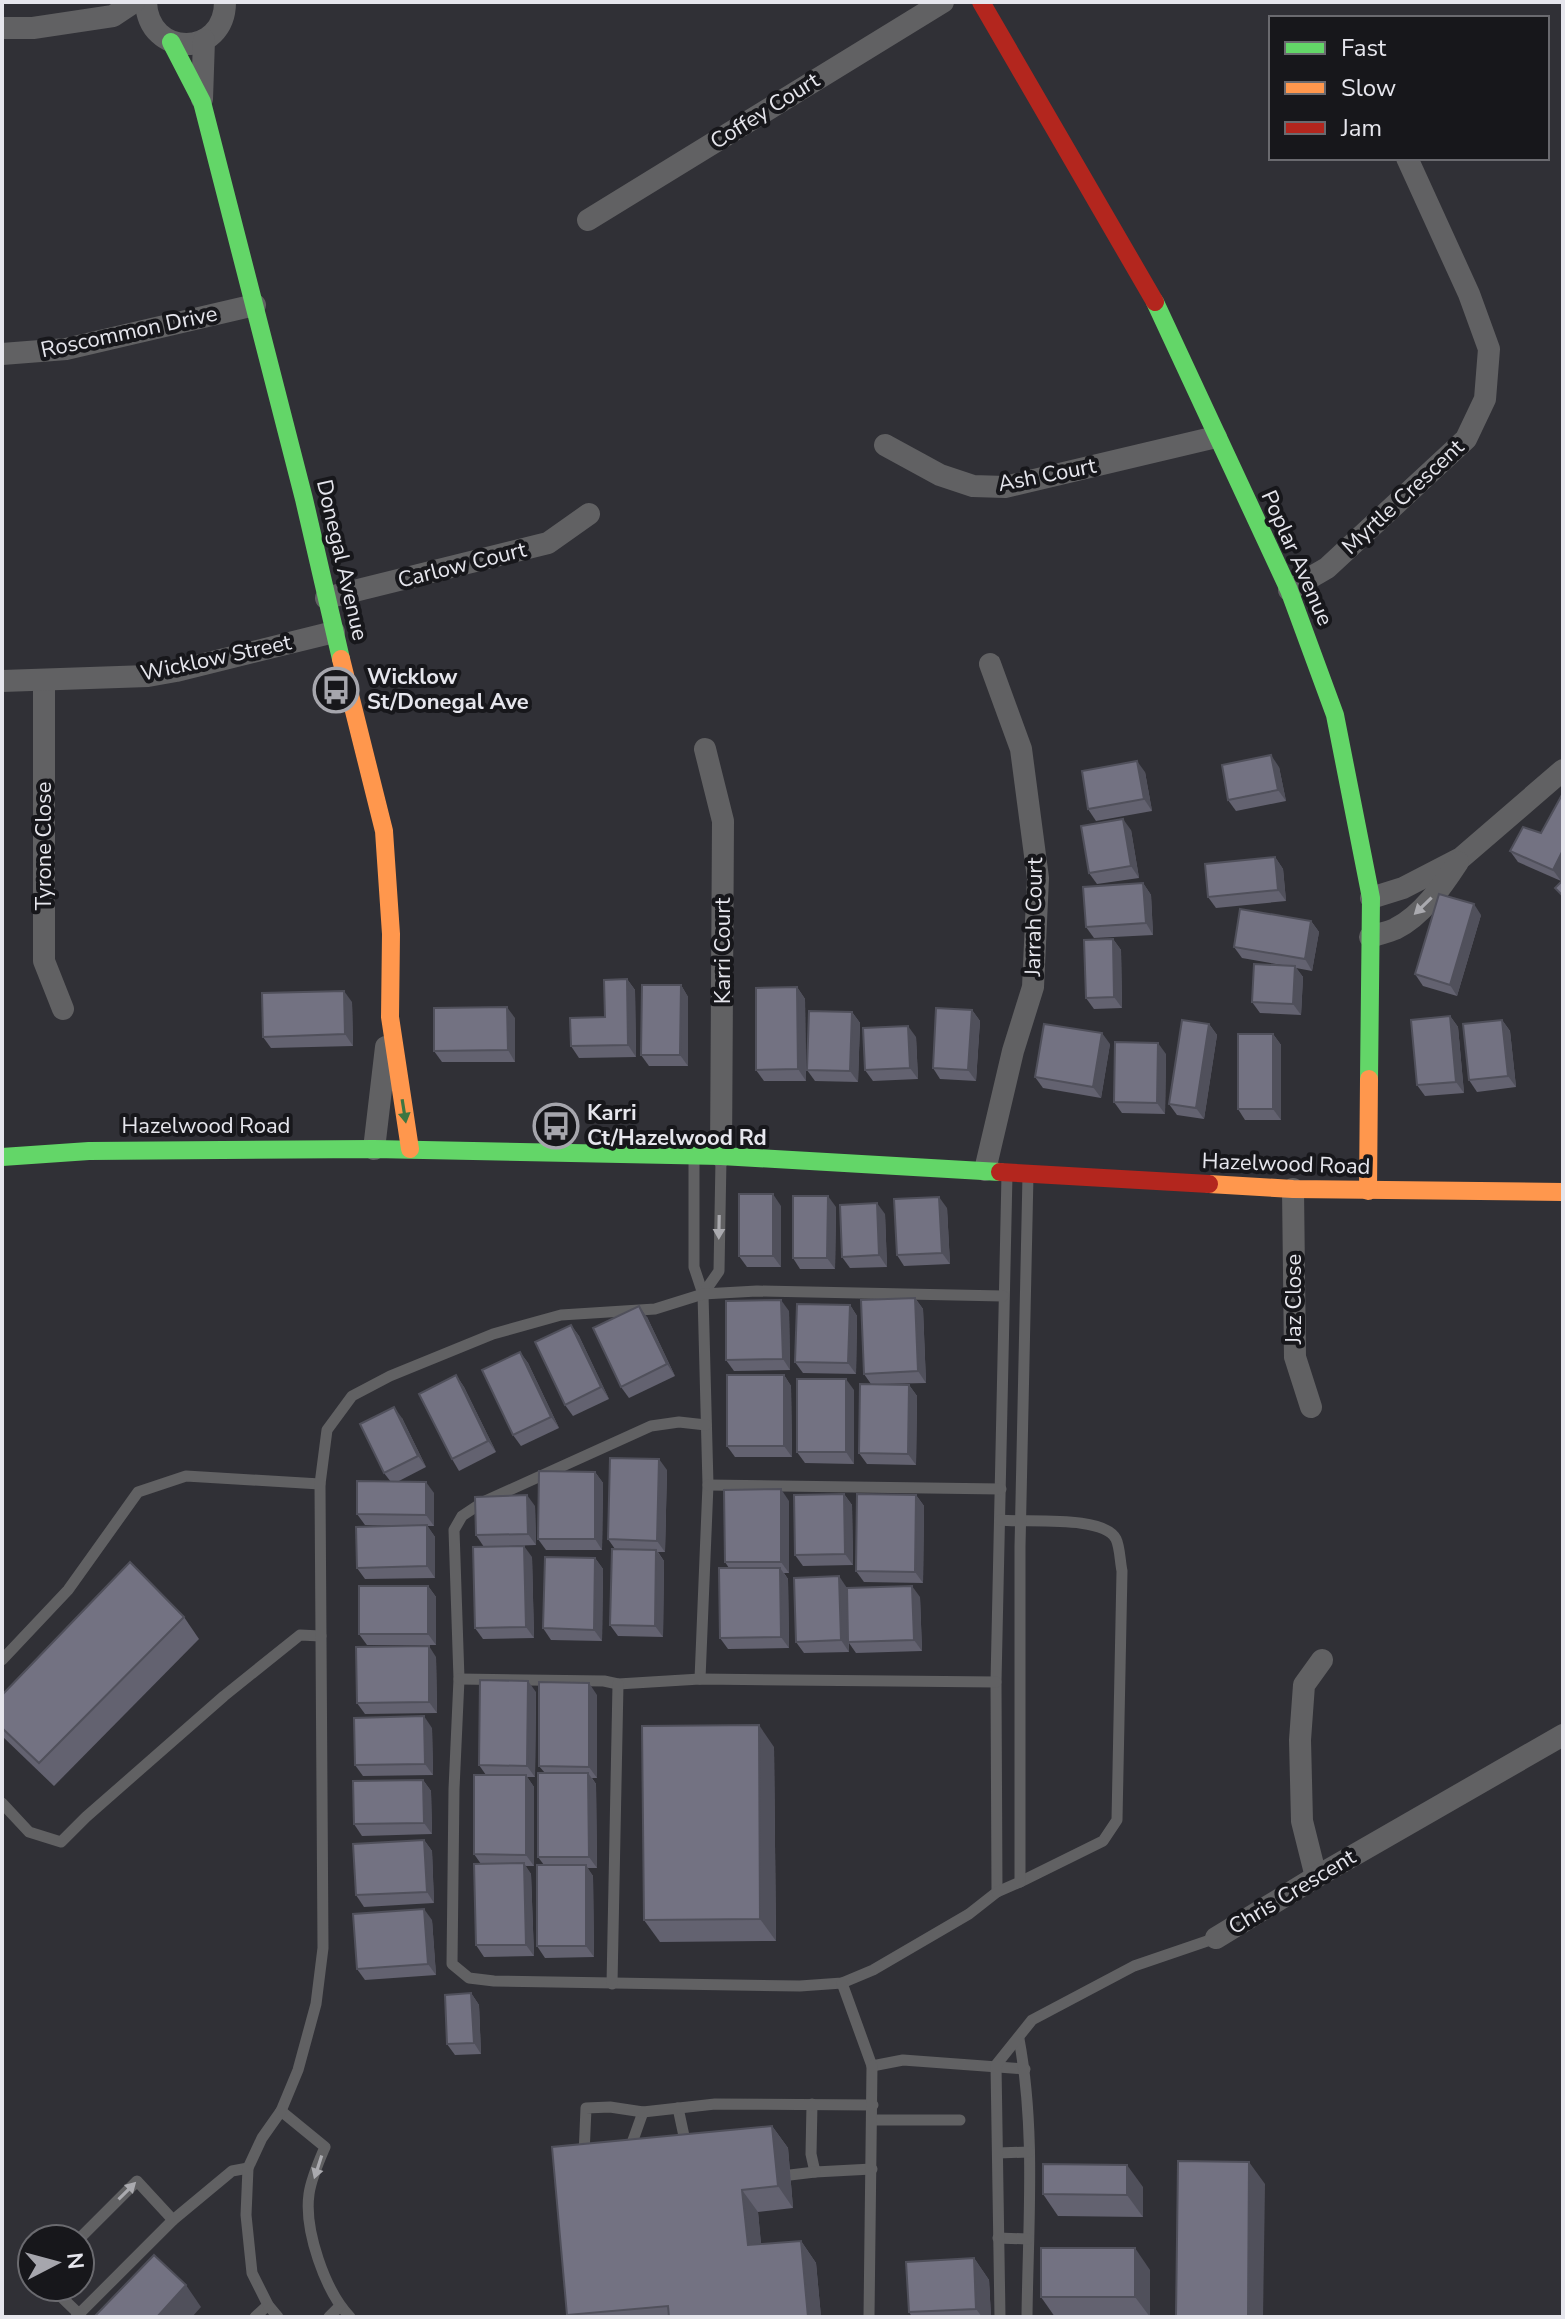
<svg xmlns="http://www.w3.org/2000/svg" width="1565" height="2319" viewBox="0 0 1565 2319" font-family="'Nunito Sans',sans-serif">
<rect width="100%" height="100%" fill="#303036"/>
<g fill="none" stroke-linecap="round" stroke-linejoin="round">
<g stroke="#616163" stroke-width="11">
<path d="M694,1158V1267L703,1294L708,1485L700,1679"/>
<path d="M703,1294L719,1271L721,1159"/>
<path d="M706,1425L679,1422L651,1426L483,1502L462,1516L454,1530L459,1679L454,1789L452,1964L469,1978L494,1981L800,1986L842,1983L873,1970L969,1914L997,1892L996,1682L1007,1174"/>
<path d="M708,1485L1001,1489"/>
<path d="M1000,1520C1026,1523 1104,1515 1116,1539C1120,1547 1120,1562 1122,1571L1117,1820L1103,1841L1020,1882"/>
<path d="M2,1660L68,1590L138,1492L186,1476L320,1484"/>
<path d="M459,1679L604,1681L618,1684L700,1679L996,1682"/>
<path d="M2,1803L29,1832L61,1842L86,1817L224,1696L300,1635L321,1636"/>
<path d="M997,1892L1020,1882V1547L1028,1175"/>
<path d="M842,1983L872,2066L903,2060L1025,2069"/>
<path d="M612,1984L618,1684"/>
<path d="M1019,2039C1036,2130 1028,2225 1027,2317"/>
<path d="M812,2104L811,2154L815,2172L872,2169"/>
<path d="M678,2108L684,2136L681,2147"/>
<path d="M281,2111L325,2147C319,2161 311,2179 309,2194C304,2230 325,2291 350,2317"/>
<path d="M873,2120H960"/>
<path d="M635,2153L632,2143L643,2112"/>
<path d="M998,2153L1029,2152"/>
<path d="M584,2155L586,2108L610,2107L643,2112L715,2104L873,2105"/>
<path d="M790,2175L815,2172"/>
<path d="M998,2238L1028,2239"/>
<path d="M79,2239L137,2181L173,2220"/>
<path d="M51,2287L79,2314"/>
<path d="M76,2317L173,2220L232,2171L248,2168"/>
<path d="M255,2317L268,2305"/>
<path d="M278,2317L268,2305L252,2273L246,2215L248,2168L262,2138L281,2111L298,2070L316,2004L323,1948L320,1484L327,1430L352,1396L390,1376L493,1334L561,1315L655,1309L703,1294L757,1291L1003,1296"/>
<path d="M329,2317L340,2306"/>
<path d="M869,2317L872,2066"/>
<path d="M1000,2317L996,2065L1032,2020L1134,1966L1216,1938"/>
</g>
<g stroke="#616163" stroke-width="22">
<path d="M146,2C148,58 225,58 225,2"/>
<path d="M2,28H33L113,16L134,2"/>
<path d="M202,99L204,40"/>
<path d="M588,220L943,2"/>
<path d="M2,354L66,349L255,305"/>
<path d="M885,445L940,475L973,486L1005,487L1216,437"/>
<path d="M1289,590L1327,568L1466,439L1485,399L1489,349L1469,294L1407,158"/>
<path d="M326,598L548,543L589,514"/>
<path d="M44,680V961L63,1009"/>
<path d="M2,681L148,676L176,671L334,632"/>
<path d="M705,749L723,821L721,1156"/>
<path d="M1371,898L1403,888L1461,858L1563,770"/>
<path d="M1370,937C1378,934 1388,932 1395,929C1422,916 1443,885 1458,862"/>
<path d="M374,1149L386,1047"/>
<path d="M985,1170L1013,1051L1033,987L1038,878L1021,749L990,664"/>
<path d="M1293,1189L1295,1357L1311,1407"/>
<path d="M1316,1877L1302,1821L1300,1740L1304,1685L1322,1660"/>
<path d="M1216,1938L1316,1877L1563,1735"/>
</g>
<g stroke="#63d668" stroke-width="18">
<path d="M171,42L202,102L304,499L341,659"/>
<path d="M1155,302L1289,590L1335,715L1371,898L1369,1079"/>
<path d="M2,1157L89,1151L374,1149L721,1156L1000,1172"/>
</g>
<g stroke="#ff974d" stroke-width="18">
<path d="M341,659L384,831L391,934L390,1017L410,1149"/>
<path d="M1209,1184L1293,1189L1563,1192"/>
<path d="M1368,1191L1369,1079"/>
</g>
<g stroke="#b3261e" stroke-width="18">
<path d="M981,2L1155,302"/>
<path d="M1000,1172L1209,1184"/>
</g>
</g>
<g fill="#636270">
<path d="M1279,767L1286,801L1236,811L1228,800Z"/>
<path d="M1145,772L1152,811L1096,821L1088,809Z"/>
<path d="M1131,830L1139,878L1097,884L1089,873Z"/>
<path d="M1541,833L1561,881L1518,862L1510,851Z"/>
<path d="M1275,857L1283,869L1286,901L1216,908L1208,897Z"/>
<path d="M1143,883L1151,895L1153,935L1094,938L1086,927Z"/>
<path d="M1481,915L1457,996L1423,986L1415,974Z"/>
<path d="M1311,921L1319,932L1312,971L1296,968L1303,977L1301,1015L1260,1013L1252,1002L1282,965L1242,958L1234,947Z"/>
<path d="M1113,939L1121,950L1122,1008L1094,1009L1086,998Z"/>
<path d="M627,979L635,990L636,1057L579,1058L571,1046L605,1017Z"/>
<path d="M681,985L688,997V1066H649L641,1055Z"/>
<path d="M797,987L805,999L806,1081H764L756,1070Z"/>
<path d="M352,1002L353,1046L271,1048L263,1037Z"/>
<path d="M972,1010L980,1021L976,1081L940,1079L933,1068Z"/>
<path d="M852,1012L860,1023L858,1082L815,1081L807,1070Z"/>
<path d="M1450,1016L1458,1027L1464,1093L1425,1096L1417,1085Z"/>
<path d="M515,1018V1062H442L434,1051Z"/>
<path d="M1502,1020L1510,1031L1516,1087L1477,1092L1469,1080Z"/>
<path d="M1209,1024L1217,1035L1204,1119L1177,1115L1169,1104Z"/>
<path d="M1273,1034L1281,1045V1120H1245L1238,1109Z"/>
<path d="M916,1037L918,1079L873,1081L865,1070Z"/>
<path d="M1110,1044L1101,1098L1043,1088L1035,1077Z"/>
<path d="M1166,1054L1165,1114L1122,1113L1114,1102Z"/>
<path d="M781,1206V1267H747L739,1256Z"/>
<path d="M836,1207L835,1269H800L793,1258Z"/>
<path d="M947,1208L950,1264L904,1266L897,1255Z"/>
<path d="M885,1214L887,1267L850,1268L842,1257Z"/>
<path d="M915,1298L923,1309L926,1383L879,1384L909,1385L917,1396L916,1465L867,1464L859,1453L871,1384L864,1374Z"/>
<path d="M850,1305L857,1316L856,1374L803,1373L795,1362Z"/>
<path d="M789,1311L790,1370L734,1371L726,1360Z"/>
<path d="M647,1317L675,1376L629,1398L621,1387Z"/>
<path d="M571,1325L579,1336L609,1399L573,1416L565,1405Z"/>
<path d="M520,1352L528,1363L559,1428L521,1446L513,1435Z"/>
<path d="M456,1375L464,1387L496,1452L459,1471L452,1459Z"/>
<path d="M784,1375L791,1386L792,1457H735L727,1446Z"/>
<path d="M854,1390V1464L805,1463L797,1452Z"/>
<path d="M402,1418L426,1467L397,1482L434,1493V1526H427L435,1537V1578L365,1579L357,1568L405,1526L365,1525L357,1514L391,1482L384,1473Z"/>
<path d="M667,1470L665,1552H658L664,1561L663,1637L618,1636L610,1625L615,1549L608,1539Z"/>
<path d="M595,1472L603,1483L602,1550H546L538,1539Z"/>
<path d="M844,1494L852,1505L853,1565L803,1566L795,1555Z"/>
<path d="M916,1495L924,1506L923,1583L864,1582L856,1571Z"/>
<path d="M789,1501V1573H784L788,1579L789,1648L728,1649L720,1638L729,1568L725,1562Z"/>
<path d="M535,1506L536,1545L484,1547L476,1535Z"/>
<path d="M532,1557L534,1638L483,1639L475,1628Z"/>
<path d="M595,1558L603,1569L602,1641L551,1640L543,1628Z"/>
<path d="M428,1586L436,1597V1645H367L359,1634Z"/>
<path d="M847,1588L920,1597L922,1651L856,1653L849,1643V1652L804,1653L796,1642Z"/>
<path d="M184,1617L199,1639L54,1786L2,1736V1695Z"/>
<path d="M436,1657L437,1713L365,1714L357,1703Z"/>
<path d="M536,1692L535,1777H527L534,1787V1866H525L531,1874L534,1956L484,1957L476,1945L481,1864L474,1854L486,1775L479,1765Z"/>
<path d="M597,1695V1778H592L596,1784L597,1868H587L593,1876L594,1957L545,1958L537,1946L544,1865L538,1857L545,1773L539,1766Z"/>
<path d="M432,1728L433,1775L363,1776L355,1765Z"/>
<path d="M774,1747L776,1941L660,1942L644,1920Z"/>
<path d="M423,1780L431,1791L432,1834L362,1836L354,1824Z"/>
<path d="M424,1840L432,1851L434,1903L364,1907L356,1895Z"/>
<path d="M432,1920L436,1975L365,1980L357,1969Z"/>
<path d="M471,1993L479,2005L481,2054L455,2055L447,2044Z"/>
<path d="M772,2126L788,2148L793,2208L758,2212L761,2244L801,2241L816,2263L821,2317H568L567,2315Z"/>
<path d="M1143,2187V2217L1058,2216L1043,2194Z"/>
<path d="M974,2258L989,2280L991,2317H912L909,2312Z"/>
<path d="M1150,2270V2317H1055L1041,2297Z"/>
</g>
<g fill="#50505b">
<path d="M1271,755L1279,767L1286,801L1278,790Z"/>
<path d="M1137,761L1145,772L1152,811L1144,799Z"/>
<path d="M1123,819L1131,830L1139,878L1131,866Z"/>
<path d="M1563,850V877L1561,881L1553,870Z"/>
<path d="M1275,857L1283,869L1286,901L1278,890Z"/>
<path d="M1143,883L1151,895L1153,935L1146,923Z"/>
<path d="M1474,904L1481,915L1457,996L1450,985Z"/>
<path d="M1311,921L1319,932L1312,971L1305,959Z"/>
<path d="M1113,939L1121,950L1122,1008L1114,997Z"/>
<path d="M1295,966L1303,977L1301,1015L1293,1004Z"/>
<path d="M627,979L635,990L636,1057L628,1045Z"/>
<path d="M681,985L688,997V1066L680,1055Z"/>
<path d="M797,987L805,999L806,1081L798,1069Z"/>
<path d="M344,991L352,1002L353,1046L345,1034Z"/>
<path d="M507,1007L515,1018V1062L508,1050Z"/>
<path d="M972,1010L980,1021L976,1081L968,1070Z"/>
<path d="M852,1012L860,1023L858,1082L850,1071Z"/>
<path d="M1450,1016L1458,1027L1464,1093L1456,1082Z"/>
<path d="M1502,1020L1510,1031L1516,1087L1508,1076Z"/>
<path d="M1209,1024L1217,1035L1204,1119L1196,1108Z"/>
<path d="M908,1026L916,1037L918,1079L910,1068Z"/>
<path d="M1102,1033L1110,1044L1101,1098L1093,1087Z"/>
<path d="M1273,1034L1281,1045V1120L1273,1109Z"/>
<path d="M1158,1043L1166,1054L1165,1114L1157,1103Z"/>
<path d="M773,1194L781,1206V1267L773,1256Z"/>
<path d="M828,1196L836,1207L835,1269L827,1258Z"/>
<path d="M939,1197L947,1208L950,1264L942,1253Z"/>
<path d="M877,1203L885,1214L887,1267L879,1255Z"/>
<path d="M915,1298L923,1309L926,1383L918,1371Z"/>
<path d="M781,1300L789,1311L790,1370L783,1359Z"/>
<path d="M850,1305L857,1316L856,1374L848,1363Z"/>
<path d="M639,1306L647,1317L675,1376L667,1364Z"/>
<path d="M571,1325L579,1336L609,1399L601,1387Z"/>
<path d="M520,1352L528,1363L559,1428L551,1417Z"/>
<path d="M456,1375L464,1387L496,1452L488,1441Z"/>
<path d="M784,1375L791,1386L792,1457L784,1446Z"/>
<path d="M846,1379L854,1390V1464L846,1452Z"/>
<path d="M909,1385L917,1396L916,1465L908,1454Z"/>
<path d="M394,1407L402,1418L426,1467L418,1456Z"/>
<path d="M659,1459L667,1470L665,1552L657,1541Z"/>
<path d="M595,1472L603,1483L602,1550L595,1539Z"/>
<path d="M426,1482L434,1493V1526L426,1515Z"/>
<path d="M781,1489L789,1501V1573L781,1562Z"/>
<path d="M844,1494L852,1505L853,1565L845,1554Z"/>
<path d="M527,1495L535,1506L536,1545L528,1534Z"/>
<path d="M916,1495L924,1506L923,1583L915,1572Z"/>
<path d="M427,1525L435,1537V1578L427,1566Z"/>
<path d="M524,1546L532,1557L534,1638L526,1627Z"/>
<path d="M656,1550L664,1561L663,1637L655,1626Z"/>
<path d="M595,1558L603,1569L602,1641L594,1630Z"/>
<path d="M780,1568L788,1579L789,1648L781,1637Z"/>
<path d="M839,1576L847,1588L849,1652L841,1640Z"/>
<path d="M428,1586L436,1597V1645L428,1634Z"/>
<path d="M912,1586L920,1597L922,1651L914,1640Z"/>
<path d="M429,1646L436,1657L437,1713L429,1702Z"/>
<path d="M528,1681L536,1692L535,1777L527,1766Z"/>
<path d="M589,1683L597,1695V1778L589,1767Z"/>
<path d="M424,1716L432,1728L433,1775L425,1764Z"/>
<path d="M759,1725L774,1747L776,1941L760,1919Z"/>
<path d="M588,1773L596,1784L597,1868L589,1857Z"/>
<path d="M526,1775L534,1787V1866L526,1855Z"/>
<path d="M423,1780L431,1791L432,1834L424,1823Z"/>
<path d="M424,1840L432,1851L434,1903L427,1892Z"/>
<path d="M524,1863L531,1874L534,1956L526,1945Z"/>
<path d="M586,1865L593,1876L594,1957L586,1946Z"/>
<path d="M424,1909L432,1920L436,1975L428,1964Z"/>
<path d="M471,1993L479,2005L481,2054L474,2043Z"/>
<path d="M772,2126L788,2148L793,2208L778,2186Z"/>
<path d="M1249,2162L1265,2184L1263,2317H1248Z"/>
<path d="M1127,2165L1143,2187V2217L1127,2195Z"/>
<path d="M742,2190L758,2212L763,2267L748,2245Z"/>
<path d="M801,2241L816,2263L821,2317H808Z"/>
<path d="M1135,2248L1150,2270V2317L1135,2297Z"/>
<path d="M974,2258L989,2280L991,2317H982L976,2309Z"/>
<path d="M186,2285L201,2307L192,2317H157Z"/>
</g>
<g fill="#737282" stroke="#50505b" stroke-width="2">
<path d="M1271,755L1278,790L1228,800L1222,765Z"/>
<path d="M1137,761L1144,799L1088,809L1082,771Z"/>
<path d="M1563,793V850L1553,870L1510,851L1523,827L1541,833Z"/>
<path d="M1123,819L1131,866L1089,873L1081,826Z"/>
<path d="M1275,857L1278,890L1208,897L1205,864Z"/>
<path d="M1563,880V896L1555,888Z"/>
<path d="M1143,883L1146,923L1086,927L1083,887Z"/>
<path d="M1439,894L1474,904L1450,985L1415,974Z"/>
<path d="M1240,909L1311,921L1305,959L1234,947Z"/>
<path d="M1113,939L1114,997L1086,998L1084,940Z"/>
<path d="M1254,964L1295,966L1293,1004L1252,1002Z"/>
<path d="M627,979L628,1045L571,1046L570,1018L605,1017L604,980Z"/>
<path d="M642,985H681L680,1055H641Z"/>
<path d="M797,987L798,1069L756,1070V988Z"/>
<path d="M344,991L345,1034L263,1037L262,993Z"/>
<path d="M507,1007L508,1050L434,1051V1008Z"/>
<path d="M936,1008L972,1010L968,1070L933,1068Z"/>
<path d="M809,1011L852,1012L850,1071L807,1070Z"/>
<path d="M1450,1016L1456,1082L1417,1085L1411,1020Z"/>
<path d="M1182,1020L1209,1024L1196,1108L1169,1104Z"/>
<path d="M1502,1020L1508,1076L1469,1080L1463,1024Z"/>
<path d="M1044,1024L1102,1033L1093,1087L1035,1077Z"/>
<path d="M908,1026L910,1068L865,1070L863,1028Z"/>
<rect x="1238" y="1034" width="35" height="75"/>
<path d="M1115,1042L1158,1043L1157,1103L1114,1102Z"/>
<rect x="739" y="1194" width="34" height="62"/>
<path d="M793,1196H828L827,1258H793Z"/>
<path d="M939,1197L942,1253L897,1255L894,1199Z"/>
<path d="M877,1203L879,1255L842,1257L840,1205Z"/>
<path d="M915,1298L918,1371L864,1374L861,1300Z"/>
<path d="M781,1300L783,1359L726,1360V1301Z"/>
<path d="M797,1304L850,1305L848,1363L795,1362Z"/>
<path d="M639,1306L667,1364L621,1387L593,1328Z"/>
<path d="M571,1325L601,1387L565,1405L535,1342Z"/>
<path d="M520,1352L551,1417L513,1435L482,1370Z"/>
<path d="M456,1375L488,1441L452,1459L419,1394Z"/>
<rect x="727" y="1375" width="57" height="71"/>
<rect x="797" y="1379" width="49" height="73"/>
<path d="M860,1384L909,1385L908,1454L859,1453Z"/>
<path d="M394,1407L418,1456L384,1473L360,1424Z"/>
<path d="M610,1458L659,1459L657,1541L608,1539Z"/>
<path d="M539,1471L595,1472V1539H538Z"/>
<path d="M357,1481L426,1482V1515L357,1514Z"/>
<path d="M781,1489V1562H725L724,1490Z"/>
<path d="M844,1494L845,1554L795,1555L794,1495Z"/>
<path d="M857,1494L916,1495L915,1572L856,1571Z"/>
<path d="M527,1495L528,1534L476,1535L475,1497Z"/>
<path d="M427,1525V1566L357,1568L356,1527Z"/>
<path d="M524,1546L526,1627L475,1628L473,1547Z"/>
<path d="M612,1549L656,1550L655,1626L610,1625Z"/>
<path d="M545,1557L595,1558L594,1630L543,1628Z"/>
<path d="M130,1562L184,1617L39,1763L2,1728V1695Z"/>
<path d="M719,1568H780L781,1637L720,1638Z"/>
<path d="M839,1576L841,1640L796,1642L794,1578Z"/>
<rect x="359" y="1586" width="69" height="48"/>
<path d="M912,1586L914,1640L848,1642L847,1588Z"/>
<path d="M429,1646V1702L357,1703L356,1647Z"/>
<path d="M480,1680L528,1681L527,1766L479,1765Z"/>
<path d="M539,1682L589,1683V1767L539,1766Z"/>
<path d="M424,1716L425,1764L355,1765L354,1718Z"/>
<path d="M759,1725L760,1919L644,1920L642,1726Z"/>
<path d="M538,1773H588L589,1857H538Z"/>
<path d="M474,1775H526V1855L474,1854Z"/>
<path d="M423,1780L424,1823L354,1824L353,1781Z"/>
<path d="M424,1840L427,1892L356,1895L353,1844Z"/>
<path d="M524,1863L526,1945H476L474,1864Z"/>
<rect x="537" y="1865" width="49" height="81"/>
<path d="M424,1909L428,1964L357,1969L353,1914Z"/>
<path d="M471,1993L474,2043L447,2044L445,1995Z"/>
<path d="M772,2126L778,2186L742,2190L748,2245L801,2241L808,2317H669L668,2306L567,2315L552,2147Z"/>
<path d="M1178,2161L1249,2162L1248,2317H1176Z"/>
<path d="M1043,2164L1127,2165V2195L1043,2194Z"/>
<rect x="1041" y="2248" width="94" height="49"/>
<path d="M154,2255L186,2285L157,2317H94Z"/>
<path d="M974,2258L976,2309L909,2312L906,2262Z"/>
</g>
<defs><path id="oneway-solid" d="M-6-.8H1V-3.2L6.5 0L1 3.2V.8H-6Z" transform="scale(2)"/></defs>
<g fill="#aaaaaf">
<use href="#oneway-solid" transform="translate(1423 906) rotate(136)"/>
<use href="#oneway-solid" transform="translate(719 1227) rotate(91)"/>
<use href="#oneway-solid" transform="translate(318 2167) rotate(108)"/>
<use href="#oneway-solid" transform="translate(127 2191) rotate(-45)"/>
</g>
<use fill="#3d7642" href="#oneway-solid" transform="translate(404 1111) rotate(81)"/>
<defs>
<g id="bus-ring" transform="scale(2.3)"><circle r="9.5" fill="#17171b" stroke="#a6a6ad" stroke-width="1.5"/><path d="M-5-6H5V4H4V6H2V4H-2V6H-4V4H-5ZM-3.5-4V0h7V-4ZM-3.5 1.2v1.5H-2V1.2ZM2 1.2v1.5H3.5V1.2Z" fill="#a6a6ad"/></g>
</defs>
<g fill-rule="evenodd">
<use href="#bus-ring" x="336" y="690"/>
<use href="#bus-ring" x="556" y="1126"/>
</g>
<g text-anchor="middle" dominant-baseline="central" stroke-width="8" stroke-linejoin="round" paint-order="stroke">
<g font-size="22" fill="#e6e6ed" stroke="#17171b">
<text transform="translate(765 111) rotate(-32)">Coffey Court</text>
<text transform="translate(129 332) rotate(-12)">Roscommon Drive</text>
<text transform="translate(1047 475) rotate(-11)">Ash Court</text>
<text transform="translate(1403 497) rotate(-43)">Myrtle Crescent</text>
<text transform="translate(1297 558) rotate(66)">Poplar Avenue</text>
<text transform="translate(342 560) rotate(77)">Donegal Avenue</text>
<text transform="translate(462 565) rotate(-14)">Carlow Court</text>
<text transform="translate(216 658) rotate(-12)">Wicklow Street</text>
<text transform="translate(44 846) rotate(-90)">Tyrone Close</text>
<text transform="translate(1034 917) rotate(-89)">Jarrah Court</text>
<text transform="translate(723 951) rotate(-90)">Karri Court</text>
<text x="206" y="1126">Hazelwood Road</text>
<text transform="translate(1286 1164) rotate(2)">Hazelwood Road</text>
<text transform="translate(1294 1299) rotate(-90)">Jaz Close</text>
<text transform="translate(1292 1892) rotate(-31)">Chris Crescent</text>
</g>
<g font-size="22" font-weight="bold" fill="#e6e6ed" stroke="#17171b" text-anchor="start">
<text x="367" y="677">Wicklow<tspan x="367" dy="25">St/Donegal Ave</tspan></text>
<text x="587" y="1113">Karri<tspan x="587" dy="25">Ct/Hazelwood Rd</tspan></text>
</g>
</g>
<rect width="1565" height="2319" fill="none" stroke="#e6e6ed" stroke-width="8"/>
<rect x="1269" y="16" width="280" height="144" fill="#17171b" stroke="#6a6a6f" stroke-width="2"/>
<rect x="1285" y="42" width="40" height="12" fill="#63d668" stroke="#6a6a6f" stroke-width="2"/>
<text x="1341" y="56" font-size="24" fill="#e6e6ed">Fast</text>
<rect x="1285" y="82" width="40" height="12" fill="#ff974d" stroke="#6a6a6f" stroke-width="2"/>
<text x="1341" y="96" font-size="24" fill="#e6e6ed">Slow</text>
<rect x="1285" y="122" width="40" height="12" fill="#b3261e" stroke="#6a6a6f" stroke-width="2"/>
<text x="1341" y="136" font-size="24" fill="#e6e6ed">Jam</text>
<g transform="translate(56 2263) rotate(84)"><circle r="38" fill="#17171b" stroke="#6a6a6f" stroke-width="2"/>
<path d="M0-6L14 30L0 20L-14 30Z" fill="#a6a6ad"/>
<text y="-12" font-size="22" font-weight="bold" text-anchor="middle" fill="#e6e6ed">N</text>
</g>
</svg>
